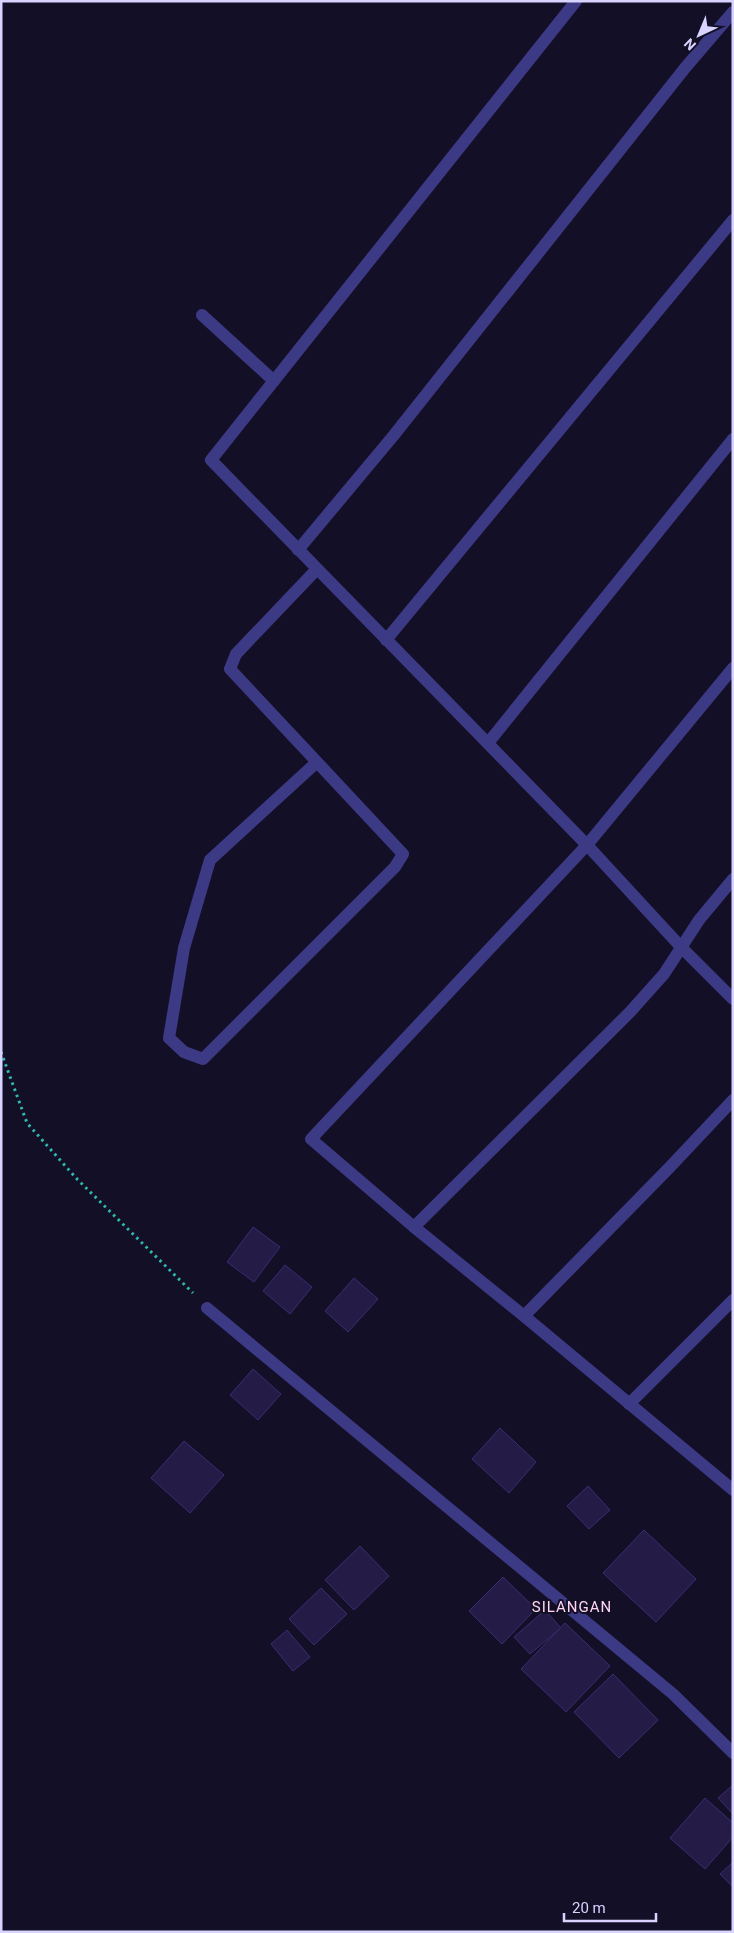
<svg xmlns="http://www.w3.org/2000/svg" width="734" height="1933" viewBox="0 0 734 1933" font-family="Roboto,sans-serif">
<rect width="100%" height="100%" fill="#130f26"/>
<g fill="#241b47" stroke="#3b2d73">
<path d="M253,1227L280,1247L254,1282L227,1262Z"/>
<path d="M285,1265L312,1287L290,1314L263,1291Z"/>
<path d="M354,1278L378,1299L348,1332L325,1311Z"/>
<path d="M253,1369L281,1394L258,1420L230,1395Z"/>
<path d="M500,1428L536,1462L509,1493L472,1459Z"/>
<path d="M184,1441L224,1475L190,1513L151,1478Z"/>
<path d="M588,1486L610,1510L589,1529L567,1506Z"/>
<path d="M644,1530L696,1579L656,1622L603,1573Z"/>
<path d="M360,1546L389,1576L354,1610L325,1580Z"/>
<path d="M503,1577L536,1609L502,1644L469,1611Z"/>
<path d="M321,1588L347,1614L314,1645L289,1619Z"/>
<path d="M545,1610L561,1628L530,1654L514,1637Z"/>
<path d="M565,1623L610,1666L566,1712L521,1669Z"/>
<path d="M287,1630L310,1657L293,1671L271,1644Z"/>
<path d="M613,1674L658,1720L619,1758L574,1712Z"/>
<path d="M733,1785V1814L718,1798Z"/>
<path d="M705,1798L733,1823V1837L705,1869L670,1838Z"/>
<path d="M733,1862V1887L720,1874Z"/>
</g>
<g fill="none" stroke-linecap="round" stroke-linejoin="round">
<path stroke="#2fb8b0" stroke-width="3" stroke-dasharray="2.5 4" stroke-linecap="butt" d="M1,1052L27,1123L77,1179L193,1293"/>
<g stroke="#3d3a85" stroke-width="12">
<path d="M576,1L211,460L587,845L681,947L733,999"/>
<path d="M202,315L274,381"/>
<path d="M298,550L394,435L685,68L733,12"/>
<path d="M386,640L733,220"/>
<path d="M733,668L587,845L311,1139L414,1227L524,1316L733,1490"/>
<path d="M488,743L733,439"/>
<path d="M317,762L210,860L184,948L169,1038L184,1052L203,1059L395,867L403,854L230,669L236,654L317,569"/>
<path d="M414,1227L630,1012L664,974L699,920L733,879"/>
<path d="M207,1308L673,1694L733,1753"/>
<path d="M524,1316L669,1168L733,1100"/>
<path d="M629,1404L733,1300"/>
</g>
</g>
<g text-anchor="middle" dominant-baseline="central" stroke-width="4" stroke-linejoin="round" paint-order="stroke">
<g font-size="15" letter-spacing="1" fill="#ffd6f0" stroke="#130f26">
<text x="572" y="1607">SILANGAN</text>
</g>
</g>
<rect width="734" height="1933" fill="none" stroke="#d9d4ff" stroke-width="5"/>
<g transform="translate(699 35) rotate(224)" stroke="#130f26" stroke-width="4" paint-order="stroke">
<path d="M0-4L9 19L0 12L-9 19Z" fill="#d9d4ff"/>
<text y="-8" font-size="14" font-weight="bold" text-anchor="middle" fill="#d9d4ff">N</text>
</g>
<path d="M564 1913v8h92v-8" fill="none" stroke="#d9d4ff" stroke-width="2.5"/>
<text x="572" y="1913" font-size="15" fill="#d9d4ff" stroke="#130f26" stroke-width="4" paint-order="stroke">20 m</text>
</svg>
